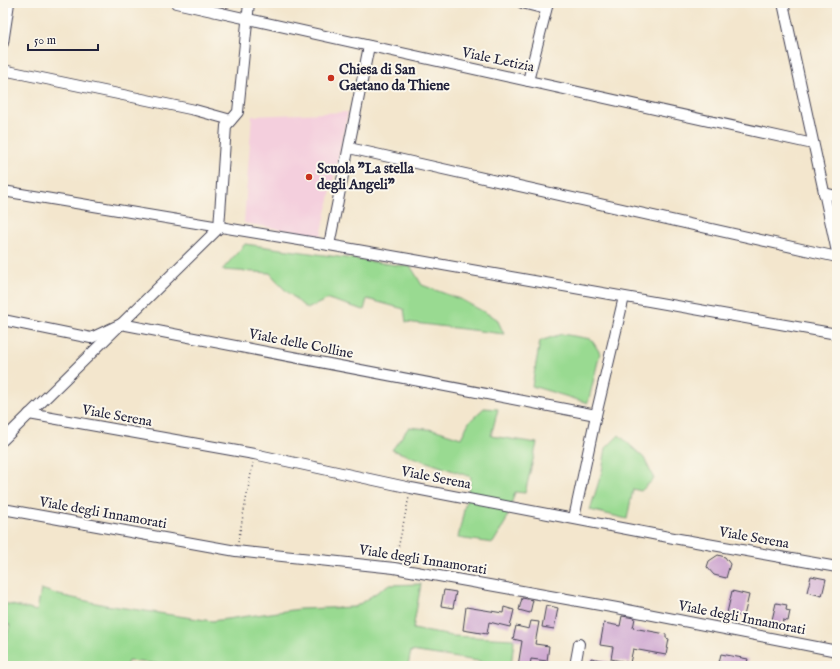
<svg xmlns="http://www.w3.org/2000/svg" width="840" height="669" viewBox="0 0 840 669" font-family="'IM FELL English',serif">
<rect width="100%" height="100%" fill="#fbf7ec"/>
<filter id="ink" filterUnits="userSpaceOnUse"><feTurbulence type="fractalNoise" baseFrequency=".025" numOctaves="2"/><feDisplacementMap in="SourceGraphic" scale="8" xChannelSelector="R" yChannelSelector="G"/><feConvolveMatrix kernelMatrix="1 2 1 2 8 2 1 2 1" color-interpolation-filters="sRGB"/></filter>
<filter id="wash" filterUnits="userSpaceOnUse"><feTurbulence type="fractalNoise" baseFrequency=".012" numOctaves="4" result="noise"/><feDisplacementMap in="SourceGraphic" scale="16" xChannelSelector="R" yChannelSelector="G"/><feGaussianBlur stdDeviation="0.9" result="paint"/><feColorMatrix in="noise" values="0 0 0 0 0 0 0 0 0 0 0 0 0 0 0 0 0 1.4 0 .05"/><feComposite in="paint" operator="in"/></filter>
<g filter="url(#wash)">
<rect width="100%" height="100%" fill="#f3e6cd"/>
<path fill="#f4cfdd" d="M348,112L321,236L244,223L252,116Z"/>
<g fill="#99da91" stroke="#5e7e66">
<path d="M245,244L411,267L422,285L462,300L497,319L504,334L406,322L404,309L367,299L364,310L328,299L307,309L283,288L270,273L222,270Z"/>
<path d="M562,334L591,339L600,353L588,403L532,386L540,341Z"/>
<path d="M484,408L498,409L491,436L537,443L525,493L515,492L506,521L493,543L458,538L471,477L392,450L409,427L436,430L461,438L469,422Z"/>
<path d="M619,435L644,458L654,479L641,491L633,489L627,519L590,510L602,471L606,448Z"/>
<path d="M421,584L413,629L452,636L513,639L514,641L511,666L411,651L408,666H184L128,661L126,666H3V651L10,625L3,623V603L37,611L41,589L59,595L105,605L212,621L300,609L355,607L388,585Z"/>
</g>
<g id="blocks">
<g fill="#cba1cf">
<path d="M718,555L725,557L730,564L726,578L714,575L707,567L709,561Z"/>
<path d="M811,576L826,579L822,596L807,592Z"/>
<path d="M444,590L456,592L453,608L441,606Z"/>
<path d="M732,591L749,595L744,616L727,613Z"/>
<path d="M522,598L533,600L530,613L519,610Z"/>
<path d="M776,603L787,605L786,610L790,611L788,621L783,620L782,626L771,624Z"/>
<path d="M546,605L558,608L554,629L542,627Z"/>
<path d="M466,607L503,613L504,607L514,610L510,627L489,622L487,634L463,630Z"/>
<path d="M622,616L635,618L633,628L666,634V638L669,639L666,655L633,649L630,663L611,659L613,647L600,645L604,623L620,626Z"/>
<path d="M531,621L539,622L535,644L549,646L547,661L531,659L530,666H518L522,641L513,639L516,626L529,629Z"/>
<path d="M721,654L748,659L746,666H718Z"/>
<path d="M591,658L615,663V666H590Z"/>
</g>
</g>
</g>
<g filter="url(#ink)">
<use href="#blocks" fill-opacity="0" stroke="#413f51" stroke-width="1"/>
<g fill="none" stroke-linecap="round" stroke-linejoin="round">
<g stroke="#413f51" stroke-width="12">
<g id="street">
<path d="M176,3L813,144"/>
<path d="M522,3L546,9"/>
<path d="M783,3L837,252"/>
<path d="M3,43L9,3"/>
<path d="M3,70L195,110L231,120"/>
<path d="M528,81L548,3"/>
<path d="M349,148L837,257"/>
<path d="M3,191L329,245L837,334"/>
<path d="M824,193L837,196"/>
<path d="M329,245L369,46"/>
<path d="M3,320L91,338L121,324L596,415"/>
<path d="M29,414L254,454L411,488L679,539L837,567"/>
<path d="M3,440L219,228L226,126L238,112L249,3"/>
<path d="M3,509L236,551L394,568L617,608L837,651"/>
<path d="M574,518L596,415L624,297"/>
<path d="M575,666L579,644"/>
</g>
</g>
<g stroke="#413f51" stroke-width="1.5" stroke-dasharray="1 3" stroke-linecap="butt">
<path d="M238,542L253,463"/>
<path d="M396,558L409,497"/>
</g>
<use href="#street" stroke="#fff" stroke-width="10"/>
</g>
</g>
<g fill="#c8321e" stroke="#fbf7ec" stroke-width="1.5">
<circle cx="331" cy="78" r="4"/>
<circle cx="309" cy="177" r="4"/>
</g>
<g text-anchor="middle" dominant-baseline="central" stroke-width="4" stroke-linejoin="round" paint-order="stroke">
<g font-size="14" fill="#22223b" stroke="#fbf7ec">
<text transform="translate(498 60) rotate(12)">Viale Letizia</text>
<text transform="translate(301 344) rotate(11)">Viale delle Colline</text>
<text transform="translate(117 416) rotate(10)">Viale Serena</text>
<text transform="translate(436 478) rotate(11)">Viale Serena</text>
<text transform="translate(103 513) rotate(10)">Viale degli Innamorati</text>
<text transform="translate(754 538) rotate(10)">Viale Serena</text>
<text transform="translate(423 560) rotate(9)">Viale degli Innamorati</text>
<text transform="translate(742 618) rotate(11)">Viale degli Innamorati</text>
</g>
<g font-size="14" font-weight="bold" fill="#22223b" stroke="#fbf7ec" text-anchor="start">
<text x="339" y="70">Chiesa di San<tspan x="339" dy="16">Gaetano da Thiene</tspan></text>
<text x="317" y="169">Scuola "La stella<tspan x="317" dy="16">degli Angeli"</tspan></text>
</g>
</g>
<rect width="840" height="669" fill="none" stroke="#fbf7ec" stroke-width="16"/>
<path d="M28 44v6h70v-6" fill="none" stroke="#22223b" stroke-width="2"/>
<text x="34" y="44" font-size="12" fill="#22223b" stroke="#fbf7ec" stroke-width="3" paint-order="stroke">50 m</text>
</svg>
